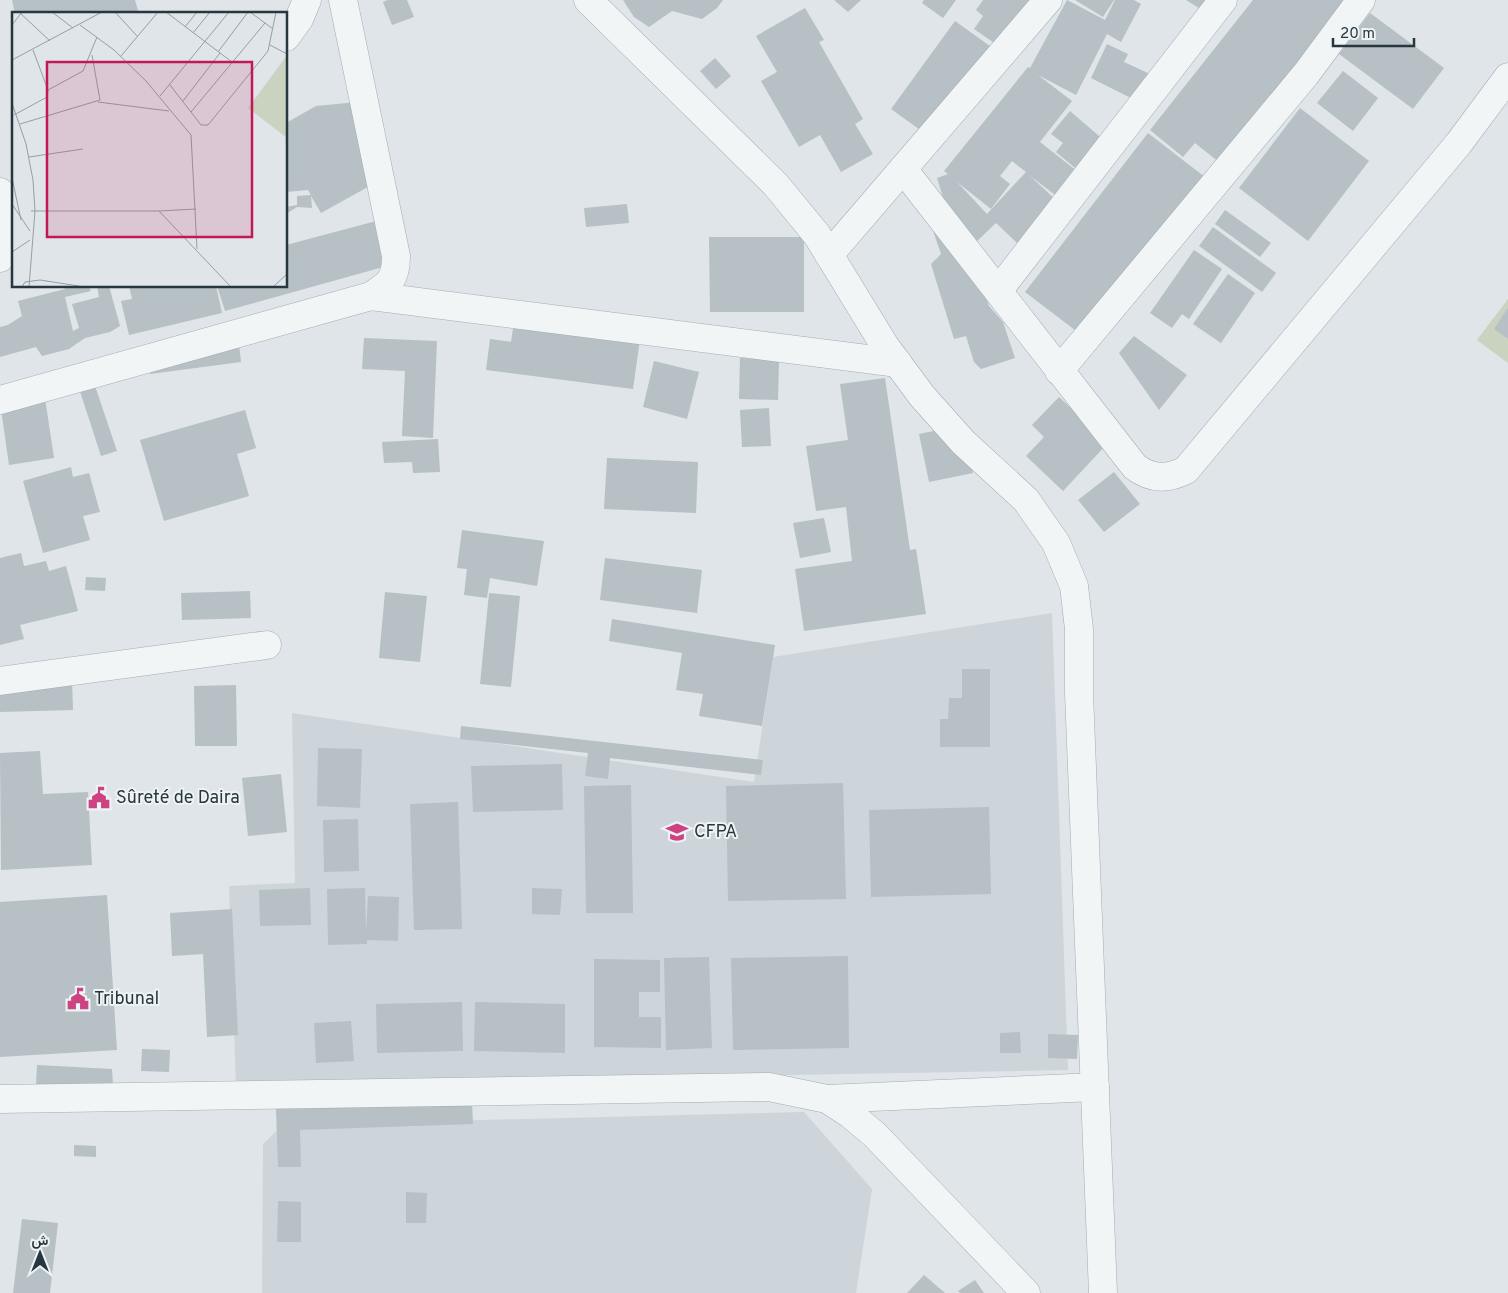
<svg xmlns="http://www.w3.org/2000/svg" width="1508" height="1293" viewBox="0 0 1508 1293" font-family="Overpass,Vazirmatn,sans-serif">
<rect width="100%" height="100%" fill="#dfe5e8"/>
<g fill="#cdd5da">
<path d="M1052,613L1068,1070L236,1085L229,886L295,883L292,713L754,782L773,657Z"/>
<path d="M804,1112L872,1189L856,1293H262L263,1144L283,1125Z"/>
</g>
<path fill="#cad2c0" d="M1508,299V363L1477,340Z"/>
<g fill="#b6c0c5" fill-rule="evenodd">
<path d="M12,0H135L139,14H15Z"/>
<path d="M388,0H407L414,17L392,25L383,2Z"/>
<path d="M623,0H723L717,8L702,19L672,11L649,27L634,17Z"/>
<path d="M834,0H861L848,12Z"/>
<path d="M924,0H956L943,18L922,3Z"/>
<path d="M983,0H1036L1003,49L974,29L983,16L976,10Z"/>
<path d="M1067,0L1105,20L1115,0H1134L1141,4L1121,42L1107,34L1076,95L1038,75L1072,101L1040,142L1087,179L1067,204L1029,175L1070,213L1030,255L996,223L974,244L969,245L989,306L1003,322L1015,358L981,369L974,362L966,336L954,339L931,264L941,254L929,219L948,213L937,178L948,174L944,171L1028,67L1030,68ZM1012,161L1026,172L987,214L957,182L991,209L1010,184L1000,176Z"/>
<path d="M1075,0H1114L1103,17Z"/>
<path d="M1186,0H1215L1207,13Z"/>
<path d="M1253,0H1363L1229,170L1195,143L1183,157L1150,130Z"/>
<path d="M805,8L824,40L819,42L863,119L855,124L873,154L841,172L820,135L799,147L761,81L777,72L756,36Z"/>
<path d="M1370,13L1444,68L1413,109L1339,54Z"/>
<path d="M955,21L1001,54L937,142L891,109Z"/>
<path d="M1107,44L1128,54L1124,62L1150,74L1137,101L1091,78Z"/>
<path d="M715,58L731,76L716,89L700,71Z"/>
<path d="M1343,71L1378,98L1353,131L1317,103Z"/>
<path d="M367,101L375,183L321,213L311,196L312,208L297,207L286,214V207L297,205V196L311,195L308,190L286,192V123L316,106Z"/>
<path d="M1300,108L1369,161L1308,241L1239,188Z"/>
<path d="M1070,111L1106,142L1080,172L1056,152L1063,143L1051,134Z"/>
<path d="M1148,133L1210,181L1088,340L1025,292Z"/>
<path d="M627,204L629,223L586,227L584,208Z"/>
<path d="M1225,210L1271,243L1260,257L1215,224Z"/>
<path d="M380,220L394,264L225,311L217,286H286V245Z"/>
<path d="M1213,227L1276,273L1262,292L1199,246Z"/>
<path d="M709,237H804V312H710Z"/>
<path d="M1194,250L1222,269L1189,319L1182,314L1172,328L1150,313Z"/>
<path d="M1228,274L1255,293L1221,343L1193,324Z"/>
<path d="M64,286H89L91,291L65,297L73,331L79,328L72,304L99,297L97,286H109L120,326L110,332L85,338L69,349L42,356L36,347L0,357V327L8,325L22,316L18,301L65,289Z"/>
<path d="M129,286H216L222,313L129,335L121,301L132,299Z"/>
<path d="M1508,308V339L1494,329Z"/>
<path d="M514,322L640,339L633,389L486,370L490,339L511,342Z"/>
<path d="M1134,336L1187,375L1159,410L1119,353Z"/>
<path d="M364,338L437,341L433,438L402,436L405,371L362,369Z"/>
<path d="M239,344L241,362L150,374L148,357Z"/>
<path d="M740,358L779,360L778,400L739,399Z"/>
<path d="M654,361L699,372L687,419L643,407Z"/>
<path d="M92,377L117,451L101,456L77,382Z"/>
<path d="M885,378L910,550L916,549L926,614L804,631L795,569L852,561L846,507L816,511L806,446L848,440L840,384Z"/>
<path d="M43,385L54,458L9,465L0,402Z"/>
<path d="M1059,397L1108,443L1063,491L1026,456L1044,437L1032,425Z"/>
<path d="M769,408L771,446L742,447L740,410Z"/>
<path d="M245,410L256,448L237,454L249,496L164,521L140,440Z"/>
<path d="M963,425L973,473L929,482L919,434Z"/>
<path d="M438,439L440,472L413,473L412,462L384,463L382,442Z"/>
<path d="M607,458L698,462L696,513L604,509Z"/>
<path d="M71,467L73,477L89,473L100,512L83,516L90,540L43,553L23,481Z"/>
<path d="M1114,472L1140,504L1104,532L1078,500Z"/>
<path d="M824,518L831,552L800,558L793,523Z"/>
<path d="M462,530L544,541L537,586L490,578L487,598L464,595L467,569L457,568Z"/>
<path d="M21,553L24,566L46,561L49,571L66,566L78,611L20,625L24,639L0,645V558Z"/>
<path d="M605,558L702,570L697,613L600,600Z"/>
<path d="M86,577L106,578L105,591L85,590Z"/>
<path d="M250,591L251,618L182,620L181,593Z"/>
<path d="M385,592L427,596L420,662L379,658Z"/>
<path d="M489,593L520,596L511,687L480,684Z"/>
<path d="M612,619L775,645L762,726L699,716L703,694L676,690L682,653L609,641Z"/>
<path d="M962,669H990V747H940V719H948L949,698H962Z"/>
<path d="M72,681L73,710L0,712V683Z"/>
<path d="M236,685L237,746H195L194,686Z"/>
<path d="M461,726L763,760L761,775L610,758L608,779L585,776L588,753L460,739Z"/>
<path d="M318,748L362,749L360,808L317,806Z"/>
<path d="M40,751L43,794L88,792L92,865L1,870L0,753Z"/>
<path d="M562,764L563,810L473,812L471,766Z"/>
<path d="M281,774L287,832L248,836L242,778Z"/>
<path d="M843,783L846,899L728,901L726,786Z"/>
<path d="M631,785L633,913H586L584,786Z"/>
<path d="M458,802L462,929L414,930L410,804Z"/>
<path d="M989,807L991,894L871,897L869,810Z"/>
<path d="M358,819L359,871L324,872L323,820Z"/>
<path d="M310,888L311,925L260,926L259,890Z"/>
<path d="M365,888L366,933L368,896L399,897L398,941L367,940V944L328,945L327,889Z"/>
<path d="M532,888L562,889L560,915L532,914Z"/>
<path d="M107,895L117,1050L0,1057V902Z"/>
<path d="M232,909L238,1035L207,1037L203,954L172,956L170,913Z"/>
<path d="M848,956L849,1048L733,1050L731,958Z"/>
<path d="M709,957L712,1048L666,1050L664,958Z"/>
<path d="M594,959L660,960V992H639V1017H661V1048L594,1047Z"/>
<path d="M462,1002L463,1051L377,1053L376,1004Z"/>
<path d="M475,1002L565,1004V1053L474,1051Z"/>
<path d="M351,1021L354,1061L316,1063L314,1023Z"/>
<path d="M1020,1032L1021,1053H1000V1033Z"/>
<path d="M1048,1034L1078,1035L1077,1059L1048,1058Z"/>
<path d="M142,1049L170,1050L169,1072L141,1071Z"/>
<path d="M37,1065L112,1069L113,1085L36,1086Z"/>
<path d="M472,1102L473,1124L300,1130L301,1167H278L276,1109Z"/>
<path d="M74,1145L96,1146V1157L74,1156Z"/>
<path d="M406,1192L427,1193L426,1223H406Z"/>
<path d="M278,1201L301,1202V1242H277Z"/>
<path d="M22,1219L58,1223L50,1293H13Z"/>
<path d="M924,1275L945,1293H907Z"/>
<path d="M975,1280L984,1293H960L958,1291Z"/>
</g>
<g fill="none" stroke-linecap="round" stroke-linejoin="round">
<g stroke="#a4adb2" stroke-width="29">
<g id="street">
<path d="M588,0L776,185L817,235L885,346L922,396L963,442L1026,500L1056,543L1074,586L1079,629V693L1103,1293"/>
<path d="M286,37L299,19L307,0"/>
<path d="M903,169L1135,467C1153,480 1168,479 1186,470L1459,143L1508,77"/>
<path d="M0,192C8,213 9,237 0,258"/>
<path d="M829,255L1048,0"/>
<path d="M998,291L1223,0"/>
<path d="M371,296L898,363"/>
<path d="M1059,371L1306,74L1361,0"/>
<path d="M0,400L371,296C389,284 396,280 396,256L343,0"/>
<path d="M0,681L267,645"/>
<path d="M0,1099L769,1087L827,1099L850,1114L875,1135L1026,1293"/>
<path d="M827,1099L1095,1087"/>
</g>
</g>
<use href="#street" stroke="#f1f5f6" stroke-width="28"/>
</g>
<defs>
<g id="civic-bare" transform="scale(1.725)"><path d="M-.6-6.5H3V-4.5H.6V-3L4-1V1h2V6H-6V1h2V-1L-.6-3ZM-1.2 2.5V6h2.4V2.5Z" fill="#cd4382" stroke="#eef3f6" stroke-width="2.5" paint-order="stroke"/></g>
<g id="university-bare" transform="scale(1.725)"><path d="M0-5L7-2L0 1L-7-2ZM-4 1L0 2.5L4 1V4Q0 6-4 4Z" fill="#cd4382" stroke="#eef3f6" stroke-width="2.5" paint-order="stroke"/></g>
</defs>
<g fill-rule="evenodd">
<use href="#civic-bare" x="99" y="798"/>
<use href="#university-bare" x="677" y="832"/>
<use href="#civic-bare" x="78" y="999"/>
</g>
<g text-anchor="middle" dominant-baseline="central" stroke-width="4" stroke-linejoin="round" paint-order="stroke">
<g font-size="18" fill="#28373f" stroke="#eef3f6" text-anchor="start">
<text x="116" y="798">Sûreté de Daira</text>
<text x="694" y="832">CFPA</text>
<text x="94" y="999">Tribunal</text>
</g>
</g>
<g transform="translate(12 12)">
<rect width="275" height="275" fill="#dfe5e8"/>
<path d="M273,46L275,47V126L236,96Z" fill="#cad2c0"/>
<path fill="none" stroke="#969fa4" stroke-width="1" d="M7,0L38,29M40,0L61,16M103,0L125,24M154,0L220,50M238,0L261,17M0,13L10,0M68,13L102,38L134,69L179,123L185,237M173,15L185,0M181,21L198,0M258,33L275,42M206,40L236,0M109,44L146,0M0,48L90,0M158,73L189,113H196L256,39L264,0M36,78L71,59L85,25M148,84L217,0M171,89L208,41M86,90L157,99M0,91L14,132L21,168L23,199L17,275M179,100L253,11M2,103L35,85L36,78L21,38M8,112L88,88L80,43M17,145L71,137M0,166L9,208M0,192L18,219M19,199H147L219,275M147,199L184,197M0,240L18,228M10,275L13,270L28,268L73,275M261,275L275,262"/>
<path fill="#c2185b" fill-opacity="0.15" stroke="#c2185b" stroke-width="2.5" d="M35,50H240V225H35Z"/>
<rect width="275" height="275" fill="none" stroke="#28373f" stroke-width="2.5"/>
</g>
<g transform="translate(40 1253)" stroke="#eef3f6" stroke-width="4" paint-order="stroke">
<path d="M0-4L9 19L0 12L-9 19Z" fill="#28373f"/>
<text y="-8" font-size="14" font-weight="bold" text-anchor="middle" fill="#28373f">ش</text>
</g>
<path d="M1333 38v8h81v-8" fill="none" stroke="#28373f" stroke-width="2.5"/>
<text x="1340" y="38" font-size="15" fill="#28373f" stroke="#eef3f6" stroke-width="4" paint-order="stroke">20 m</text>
</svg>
